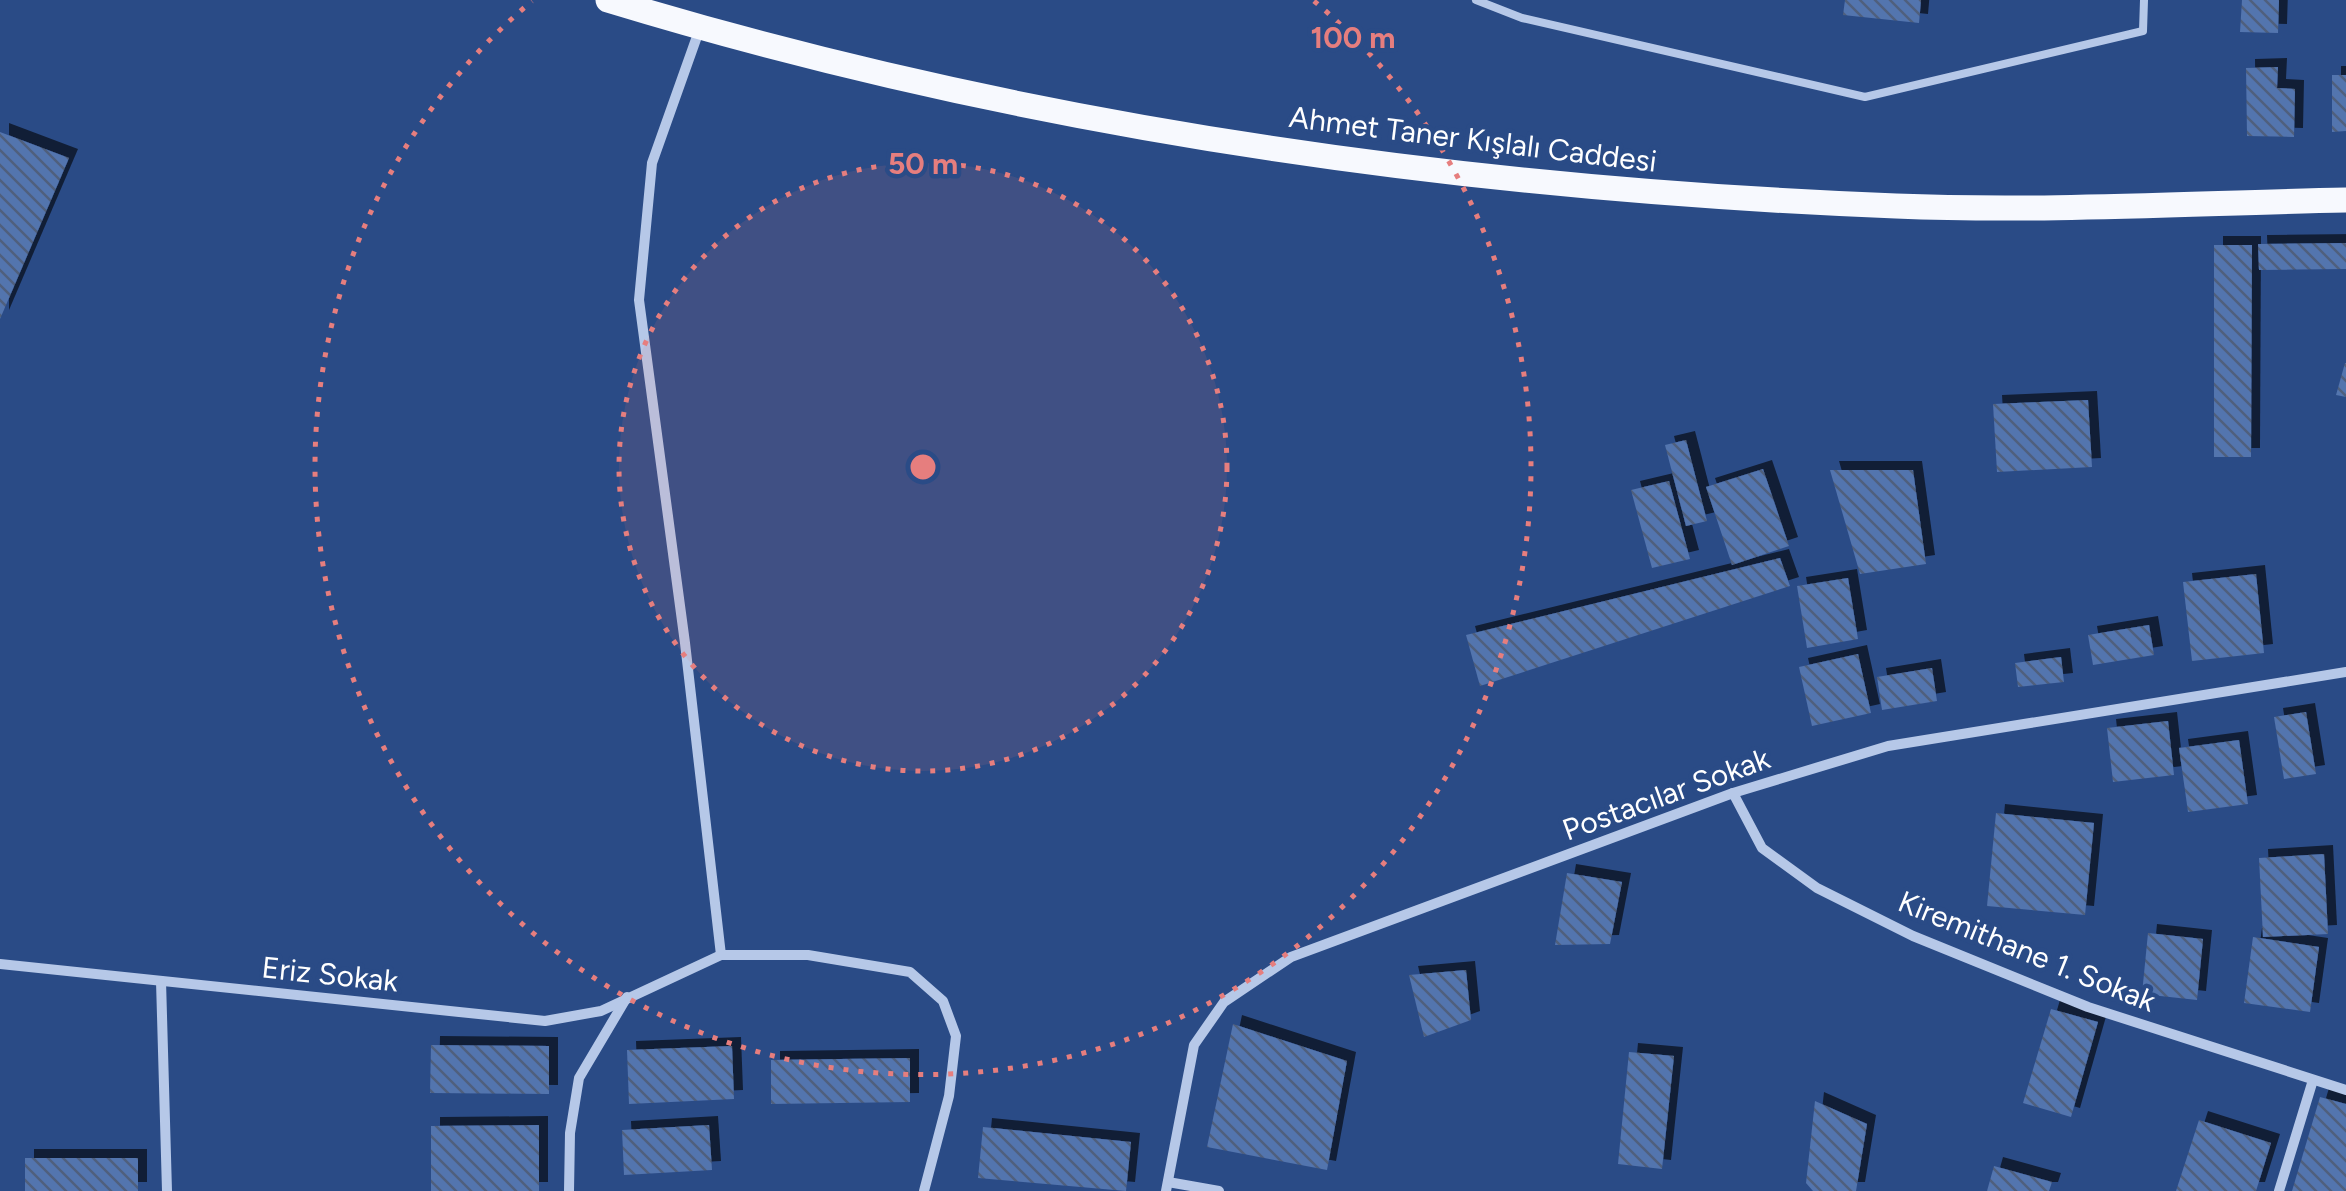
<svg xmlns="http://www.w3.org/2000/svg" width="2346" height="1191" viewBox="0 0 2346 1191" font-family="Figtree,sans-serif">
<defs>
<pattern id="building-back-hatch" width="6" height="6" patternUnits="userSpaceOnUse" patternTransform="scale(2.5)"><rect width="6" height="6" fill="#5374ae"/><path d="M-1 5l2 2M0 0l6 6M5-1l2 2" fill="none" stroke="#50607d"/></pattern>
<filter id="shadow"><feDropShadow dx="9" dy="-9" stdDeviation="0" flood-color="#0009"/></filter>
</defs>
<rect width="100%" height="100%" fill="#2a4b86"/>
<g fill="url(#building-back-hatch)" filter="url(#shadow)">
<path d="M1845,0H1921L1919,23L1843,15Z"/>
<path d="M2242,0H2279L2278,33L2240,32Z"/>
<path d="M2278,67L2277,88L2295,89L2294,137L2247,136L2246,68Z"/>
<path d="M2332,75H2346V131L2332,132Z"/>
<path d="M0,132L69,158L0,319Z"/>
<path d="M2346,243V269L2259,270L2258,244Z"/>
<path d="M2214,245H2252L2251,457H2214Z"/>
<path d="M2345,363H2346V397L2336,395Z"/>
<path d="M2088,400L2092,467L1997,472L1993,404Z"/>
<path d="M1686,440L1707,521L1686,526L1665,445Z"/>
<path d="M1763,469L1789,546L1732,565L1706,487Z"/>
<path d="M1830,470H1913L1926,564L1860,574Z"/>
<path d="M1669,481L1690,559L1652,568L1631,490Z"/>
<path d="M1780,558L1790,586L1480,686L1466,635Z"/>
<path d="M2256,574L2264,653L2192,661L2183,582Z"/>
<path d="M1848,578L1858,639L1807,648L1797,586Z"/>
<path d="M2149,625L2154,655L2093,665L2088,635Z"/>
<path d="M1858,654L1871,713L1812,726L1799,667Z"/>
<path d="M2061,657L2064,682L2018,687L2015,663Z"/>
<path d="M1932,668L1937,701L1882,710L1877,677Z"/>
<path d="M2306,712L2316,774L2284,779L2274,717Z"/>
<path d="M2168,721L2174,775L2113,782L2107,728Z"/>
<path d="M2239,740L2248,804L2188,812L2179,748Z"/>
<path d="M1996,813L2094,823L2085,915L1987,906Z"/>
<path d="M2324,854L2328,934L2263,937L2259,858Z"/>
<path d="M1567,873L1622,882L1610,944L1555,945Z"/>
<path d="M2148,933L2203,939L2197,1000L2142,994Z"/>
<path d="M2253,937L2319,947L2310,1012L2244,1003Z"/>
<path d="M1466,970L1471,1020L1424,1037L1409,975Z"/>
<path d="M2051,1009L2098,1022L2071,1117L2023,1103Z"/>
<path d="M1233,1024L1347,1061L1327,1170L1207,1147Z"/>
<path d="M431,1045L549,1046V1094L430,1093Z"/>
<path d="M732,1046L734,1099L629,1104L627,1050Z"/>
<path d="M1629,1052L1674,1056L1662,1169L1618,1164Z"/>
<path d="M910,1058V1102L771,1104V1060Z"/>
<path d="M2320,1097L2346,1104V1191H2292Z"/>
<path d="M1815,1101L1867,1124L1856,1191H1813L1806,1183Z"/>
<path d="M2199,1120L2271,1143L2256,1191H2176Z"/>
<path d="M539,1125V1191H431V1126Z"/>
<path d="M709,1125L712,1170L624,1175L622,1130Z"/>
<path d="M983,1127L1131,1142L1126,1191L978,1178Z"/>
<rect x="25" y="1158" width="113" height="33"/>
<path d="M1994,1166L2052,1182L2049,1191H1987Z"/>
</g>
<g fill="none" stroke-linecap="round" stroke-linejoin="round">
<path stroke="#b6c8e8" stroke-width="8" d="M1476,0L1522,18L1865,97L2143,31L2144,0"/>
<g stroke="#b6c8e8" stroke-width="10">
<path d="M700,28L652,163L639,300L685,643L721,955"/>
<path d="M1733,793L1762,848L1817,888L1913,936L2088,1007L2346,1090"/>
<path d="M0,964L545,1021L601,1011L721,955H808L910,972L943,1001L956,1036L949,1096L924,1191"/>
<path d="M161,981L167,1191"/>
<path d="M1168,1182L1219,1191"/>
<path d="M569,1191L570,1133L579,1078L627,997"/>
<path d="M1166,1191L1194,1045L1224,1002L1291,957L1733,793L1888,746L2346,672"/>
<path d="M2279,1191L2313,1080"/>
</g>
<path stroke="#f7f9fe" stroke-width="25" d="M608,0C1025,127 1461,189 1896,206C2045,212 2197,203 2346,200"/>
</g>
<circle cx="923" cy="467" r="304" fill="#e67e7e" fill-opacity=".12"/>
<g fill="none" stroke="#e67e7e" stroke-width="5" stroke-dasharray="5 10">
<circle cx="923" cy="467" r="304"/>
<path d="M1314 1A608 608 0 1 1 532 1"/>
</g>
<g text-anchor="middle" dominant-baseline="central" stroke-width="9" stroke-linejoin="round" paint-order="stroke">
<g font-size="30" fill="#fff" stroke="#2a4b86">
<text transform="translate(1473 139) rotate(7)">Ahmet Taner Kışlalı Caddesi</text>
<text transform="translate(1666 794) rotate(-20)">Postacılar Sokak</text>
<text transform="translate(2027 951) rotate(22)">Kiremithane 1. Sokak</text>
<text transform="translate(330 974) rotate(6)">Eriz Sokak</text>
</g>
</g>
<circle cx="923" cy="467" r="15" fill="#e67e7e" stroke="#2a4b86" stroke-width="5"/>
<g font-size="30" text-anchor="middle" font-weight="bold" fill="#e67e7e" stroke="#2a4b86" stroke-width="9" stroke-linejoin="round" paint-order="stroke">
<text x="1353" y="48">100 m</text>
<text x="923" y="174">50 m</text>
</g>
</svg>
